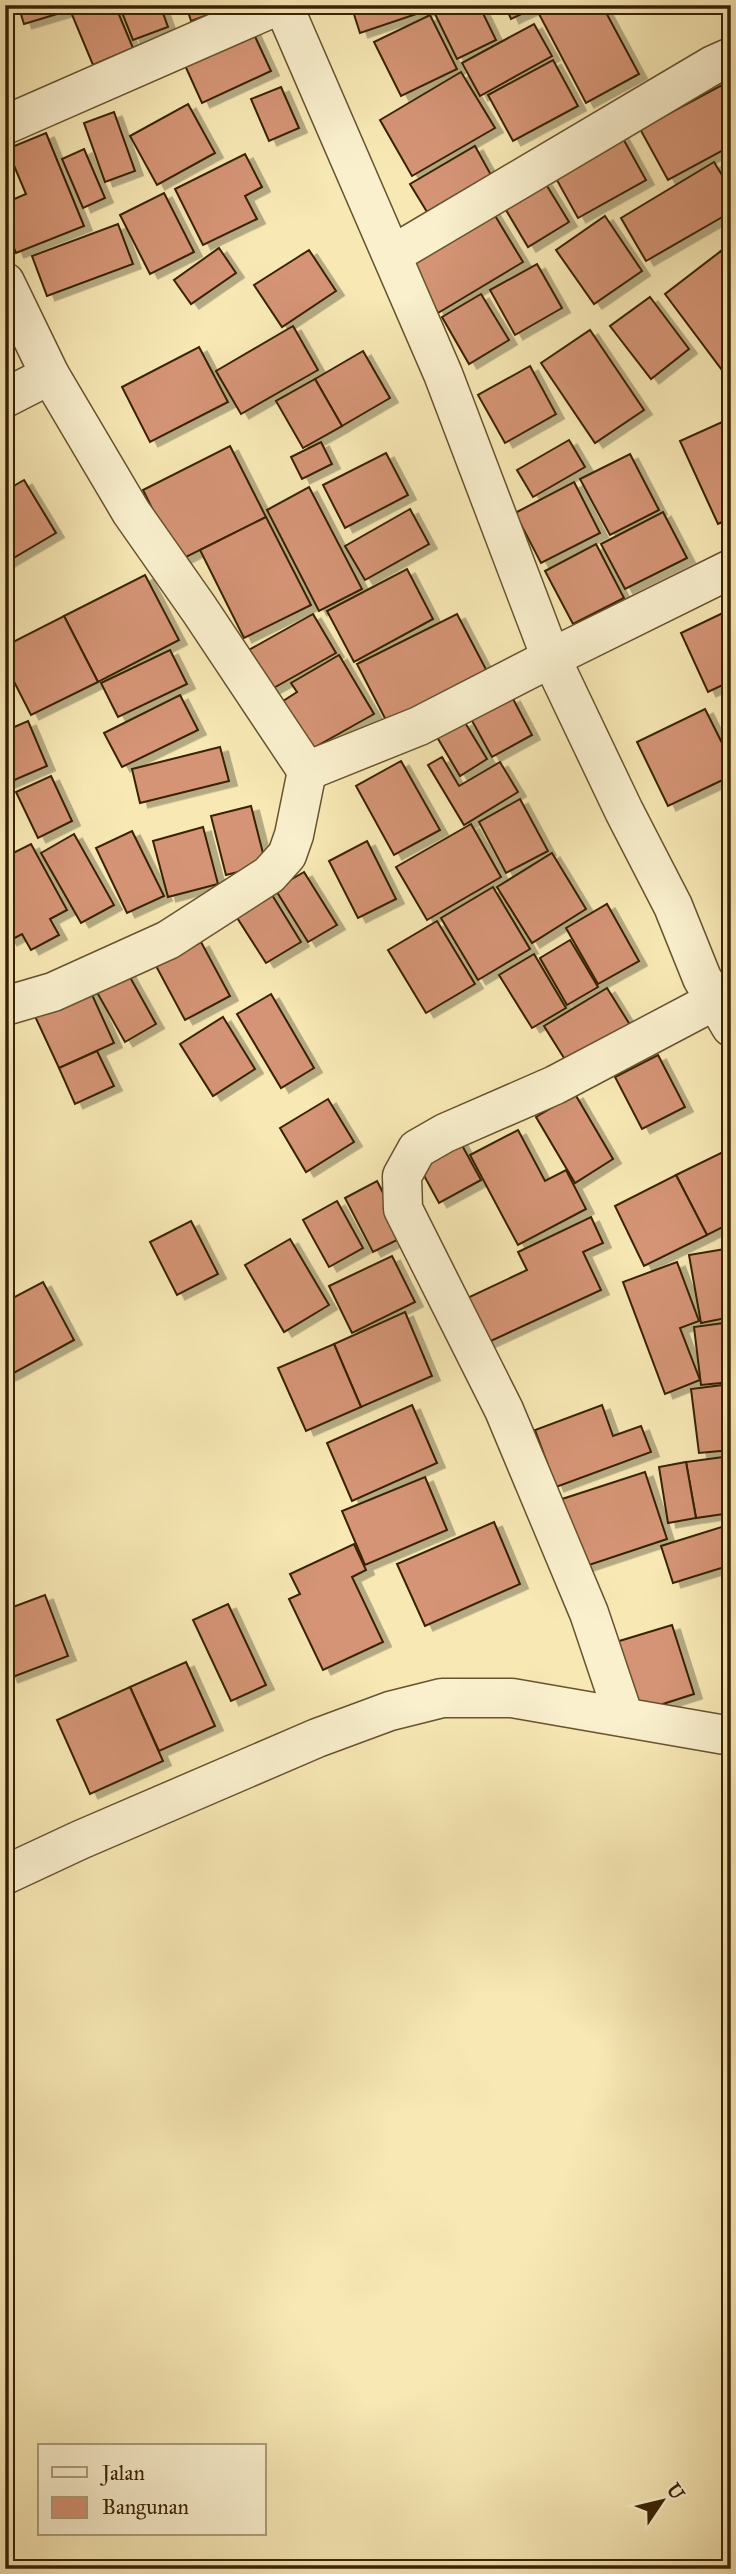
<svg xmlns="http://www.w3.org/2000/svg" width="736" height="2574" viewBox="0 0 736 2574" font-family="'IM FELL Great Primer',serif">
<defs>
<filter id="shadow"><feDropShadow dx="8" dy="4.5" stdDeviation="0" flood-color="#0004"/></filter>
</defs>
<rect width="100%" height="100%" fill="#f7e8b4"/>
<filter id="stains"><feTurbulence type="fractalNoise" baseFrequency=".00286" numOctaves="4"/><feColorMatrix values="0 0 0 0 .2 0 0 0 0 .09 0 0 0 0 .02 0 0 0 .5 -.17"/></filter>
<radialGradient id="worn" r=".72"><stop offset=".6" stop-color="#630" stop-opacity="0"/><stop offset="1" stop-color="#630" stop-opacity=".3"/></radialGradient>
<g fill="#d49475" stroke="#392102" stroke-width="2" filter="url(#shadow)">
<path d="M18,5H65L67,11L24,24Z"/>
<path d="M68,5H115L133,48L93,65Z"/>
<path d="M119,5H160L168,27L133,40Z"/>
<path d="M186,5H232L233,6L191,21Z"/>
<path d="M351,5H443L360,33Z"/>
<path d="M452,5H479L496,40L457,59L435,14Z"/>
<path d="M505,5H541L511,19Z"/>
<path d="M556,5H602L639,74L586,103L539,14Z"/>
<path d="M430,15L457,69L401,96L374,42Z"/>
<path d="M534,24L552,56L480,96L462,63Z"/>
<path d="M252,30L271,71L202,103L183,61Z"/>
<path d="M553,60L578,106L513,141L488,95Z"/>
<path d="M461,72L495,128L412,176L380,120Z"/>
<path d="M722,85L731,101V146L668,180L640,129Z"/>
<path d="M281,87L299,128L269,141L251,99Z"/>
<path d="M188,104L215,153L157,185L130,136Z"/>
<path d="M114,112L135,171L105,182L84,123Z"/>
<path d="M46,133L84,226L16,253L5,227V203L26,194L7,149Z"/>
<path d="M621,135L646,180L578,218L553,173Z"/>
<path d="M475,146L491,175L427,212L410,184Z"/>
<path d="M84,149L105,198L83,208L62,159Z"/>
<path d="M245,154L262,187L245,196L257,219L203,245L175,189Z"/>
<path d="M714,162L731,190V212L646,261L621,218Z"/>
<path d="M544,181L569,222L528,247L503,205Z"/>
<path d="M164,193L194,252L150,274L120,215Z"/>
<path d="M491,209L523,262L438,313L406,259Z"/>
<path d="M605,216L642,271L594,304L556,250Z"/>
<path d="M118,224L133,264L47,296L32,256Z"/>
<path d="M731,244V264L721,251Z"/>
<path d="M219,248L236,273L191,304L174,280Z"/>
<path d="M309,250L336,291L282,327L254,285Z"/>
<path d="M721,251L731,264V363L722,370L665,294Z"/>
<path d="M537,264L562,308L515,335L490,290Z"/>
<path d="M481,294L509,340L469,364L442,317Z"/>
<path d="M650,297L689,349L651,379L610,326Z"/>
<path d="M293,326L318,370L241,414L216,371Z"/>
<path d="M590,330L644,410L595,443L541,363Z"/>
<path d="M199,347L228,402L150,442L122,387Z"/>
<path d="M363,351L390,398L342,426L315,379Z"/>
<path d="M530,366L556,414L505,443L478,395Z"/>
<path d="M315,379L342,426L303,448L276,401Z"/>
<path d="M731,418V518L718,524L680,441Z"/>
<path d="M569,440L585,467L533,497L517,470Z"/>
<path d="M321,442L332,464L302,479L291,457Z"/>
<path d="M230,446L266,517L178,561L143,490Z"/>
<path d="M386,453L408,495L345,528L323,485Z"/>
<path d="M630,454L659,510L610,535L580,479Z"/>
<path d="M24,480L56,533L5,563V491Z"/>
<path d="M574,482L600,533L541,563L515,513Z"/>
<path d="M309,487L362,589L319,611L267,510Z"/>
<path d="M410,509L429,544L365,580L345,546Z"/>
<path d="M663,512L687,558L625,589L601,544Z"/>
<path d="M266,517L311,605L244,638L200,550Z"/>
<path d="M596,544L624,598L573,624L545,571Z"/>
<path d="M407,569L433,619L354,662L327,611Z"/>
<path d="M145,575L179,640L98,682L64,616Z"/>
<path d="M731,609V681L708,692L681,633Z"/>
<path d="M313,614L336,653L270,690L247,651Z"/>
<path d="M457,614L491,679L391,730L357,664Z"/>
<path d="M64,616L98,682L31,715L5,664V646Z"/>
<path d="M170,650L187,684L118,717L101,683Z"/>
<path d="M339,655L374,714L308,751L280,703L297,692L291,683Z"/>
<path d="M180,695L198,730L122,767L104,733Z"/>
<path d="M512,697L532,735L492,757L471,719Z"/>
<path d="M705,709L731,761V776L668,806L637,742Z"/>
<path d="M28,721L47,766L5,784V731Z"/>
<path d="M464,721L487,759L460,776L437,737Z"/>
<path d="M220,747L229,781L140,803L132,769Z"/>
<path d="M442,757L459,786L500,762L518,792L464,825L428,765Z"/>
<path d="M401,761L440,830L394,855L356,786Z"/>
<path d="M51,776L72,821L38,838L16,792Z"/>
<path d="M520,799L548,851L506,873L479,822Z"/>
<path d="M251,806L266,865L226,875L211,816Z"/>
<path d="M471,824L501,877L427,920L396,867Z"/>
<path d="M203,827L218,884L168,897L153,841Z"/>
<path d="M132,831L164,896L127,913L96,848Z"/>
<path d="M74,834L114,905L81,923L41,853Z"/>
<path d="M367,841L396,899L358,918L329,861Z"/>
<path d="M31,844L67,910L50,919L59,935L31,950L22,934L9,941L5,933V857Z"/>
<path d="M552,853L586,909L532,943L497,887Z"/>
<path d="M304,872L337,925L308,942L275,889Z"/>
<path d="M493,887L530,949L478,980L441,918Z"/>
<path d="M269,890L301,942L266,963L234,913Z"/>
<path d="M607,904L639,961L598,984L566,928Z"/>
<path d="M437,921L475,984L426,1013L388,950Z"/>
<path d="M570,940L598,987L567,1005L540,958Z"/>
<path d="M201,942L230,996L185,1020L156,966Z"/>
<path d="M534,954L566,1008L532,1028L499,975Z"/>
<path d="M126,970L156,1024L125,1042L94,987Z"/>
<path d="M88,986L114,1043L59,1068L33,1012Z"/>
<path d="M607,988L632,1028L569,1066L544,1026Z"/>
<path d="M271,994L314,1068L281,1088L237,1014Z"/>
<path d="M223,1017L255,1069L213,1096L180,1044Z"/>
<path d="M97,1051L114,1086L75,1104L59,1068Z"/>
<path d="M658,1055L685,1107L642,1129L615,1077Z"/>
<path d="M575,1094L613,1159L575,1183L536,1117Z"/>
<path d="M328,1099L354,1142L306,1172L280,1128Z"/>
<path d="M518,1130L545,1181L566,1170L586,1209L518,1245L470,1155Z"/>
<path d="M458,1138L481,1180L439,1203L416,1161Z"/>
<path d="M723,1152L731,1167V1223L707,1235L676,1175Z"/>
<path d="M676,1175L707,1235L644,1266L615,1206Z"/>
<path d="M377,1181L405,1236L373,1252L345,1198Z"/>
<path d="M337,1201L363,1248L329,1267L303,1220Z"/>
<path d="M591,1217L603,1243L583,1252L601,1290L482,1345L461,1301L527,1270L518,1252Z"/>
<path d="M191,1221L218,1274L177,1295L150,1242Z"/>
<path d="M290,1239L329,1305L284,1332L245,1265Z"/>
<path d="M731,1248V1317L701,1323L689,1255Z"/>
<path d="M392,1256L415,1302L352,1333L329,1286Z"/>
<path d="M677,1262L699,1321L680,1328L700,1380L665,1394L623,1282Z"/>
<path d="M43,1282L74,1340L12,1374L5,1361V1302Z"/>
<path d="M405,1312L432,1376L361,1407L334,1344Z"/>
<path d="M731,1322V1382L701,1385L694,1327Z"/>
<path d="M334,1344L361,1407L306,1431L278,1368Z"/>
<path d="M5,1361L12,1374L5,1377Z"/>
<path d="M731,1384V1450L699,1453L691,1389Z"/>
<path d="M412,1405L437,1463L352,1501L327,1443Z"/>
<path d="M602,1405L613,1436L641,1426L651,1452L556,1487L535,1430Z"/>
<path d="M731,1456V1513L696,1518L686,1462Z"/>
<path d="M686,1462L696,1518L668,1523L659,1467Z"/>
<path d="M645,1472L667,1539L571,1571L562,1499Z"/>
<path d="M425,1477L447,1530L365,1565L342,1511Z"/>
<path d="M494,1522L520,1584L425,1626L397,1564Z"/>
<path d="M731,1524V1565L673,1583L661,1546Z"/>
<path d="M354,1544L366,1570L352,1577L383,1642L323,1670L289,1599L300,1594L290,1574Z"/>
<path d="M45,1595L68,1656L10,1678L5,1666V1610Z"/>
<path d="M228,1604L266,1685L231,1701L193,1620Z"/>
<path d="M672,1625L694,1694L638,1712L616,1642Z"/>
<path d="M186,1662L215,1726L159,1751L130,1687Z"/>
<path d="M130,1687L163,1761L90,1794L57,1720Z"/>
</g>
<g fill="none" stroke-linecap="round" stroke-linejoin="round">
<g stroke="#68532e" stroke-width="41">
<g id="minor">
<path d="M283,5L443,374L551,658L624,811L673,906L702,978L731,1027"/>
<path d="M5,125L279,5"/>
<path d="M392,255L713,65L731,57"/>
<path d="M5,282L50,375L131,512L199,609L307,771L419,726L551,658L731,569"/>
<path d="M5,398L50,375"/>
<path d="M5,1006L53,992L168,940L269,875L287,855L294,835L307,771"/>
<path d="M624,1717L589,1613L504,1410L403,1209L402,1176L417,1149L445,1133L555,1085L716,1000"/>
<path d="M5,1875L80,1840L317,1738L390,1711L442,1698H512L731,1736"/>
</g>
</g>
<use href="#minor" stroke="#faf0ce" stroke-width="38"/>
</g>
<rect width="736" height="2574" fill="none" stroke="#f7e8b4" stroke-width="28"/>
<rect x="7" y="7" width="722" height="2560" fill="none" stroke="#392102" stroke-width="3.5"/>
<rect x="14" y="14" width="708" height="2546" fill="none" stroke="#392102" stroke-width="2"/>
<rect x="38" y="2444" width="228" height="91" fill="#faf0ce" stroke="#ad9d7c" stroke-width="2"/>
<rect x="52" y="2467" width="35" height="10" fill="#faf0ce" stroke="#ad9d7c" stroke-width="2"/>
<text x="102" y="2480" font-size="21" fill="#392102">Jalan</text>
<rect x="52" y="2497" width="35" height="21" fill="#d49475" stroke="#ad9d7c" stroke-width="2"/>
<text x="102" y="2514" font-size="21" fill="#392102">Bangunan</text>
<g transform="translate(662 2501) rotate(55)" stroke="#faf0ce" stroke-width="5" paint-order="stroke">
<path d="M0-5L12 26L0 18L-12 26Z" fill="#392102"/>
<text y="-10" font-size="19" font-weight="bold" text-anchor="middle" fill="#392102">U</text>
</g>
<rect width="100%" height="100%" filter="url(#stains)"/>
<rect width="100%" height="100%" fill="url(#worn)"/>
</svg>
